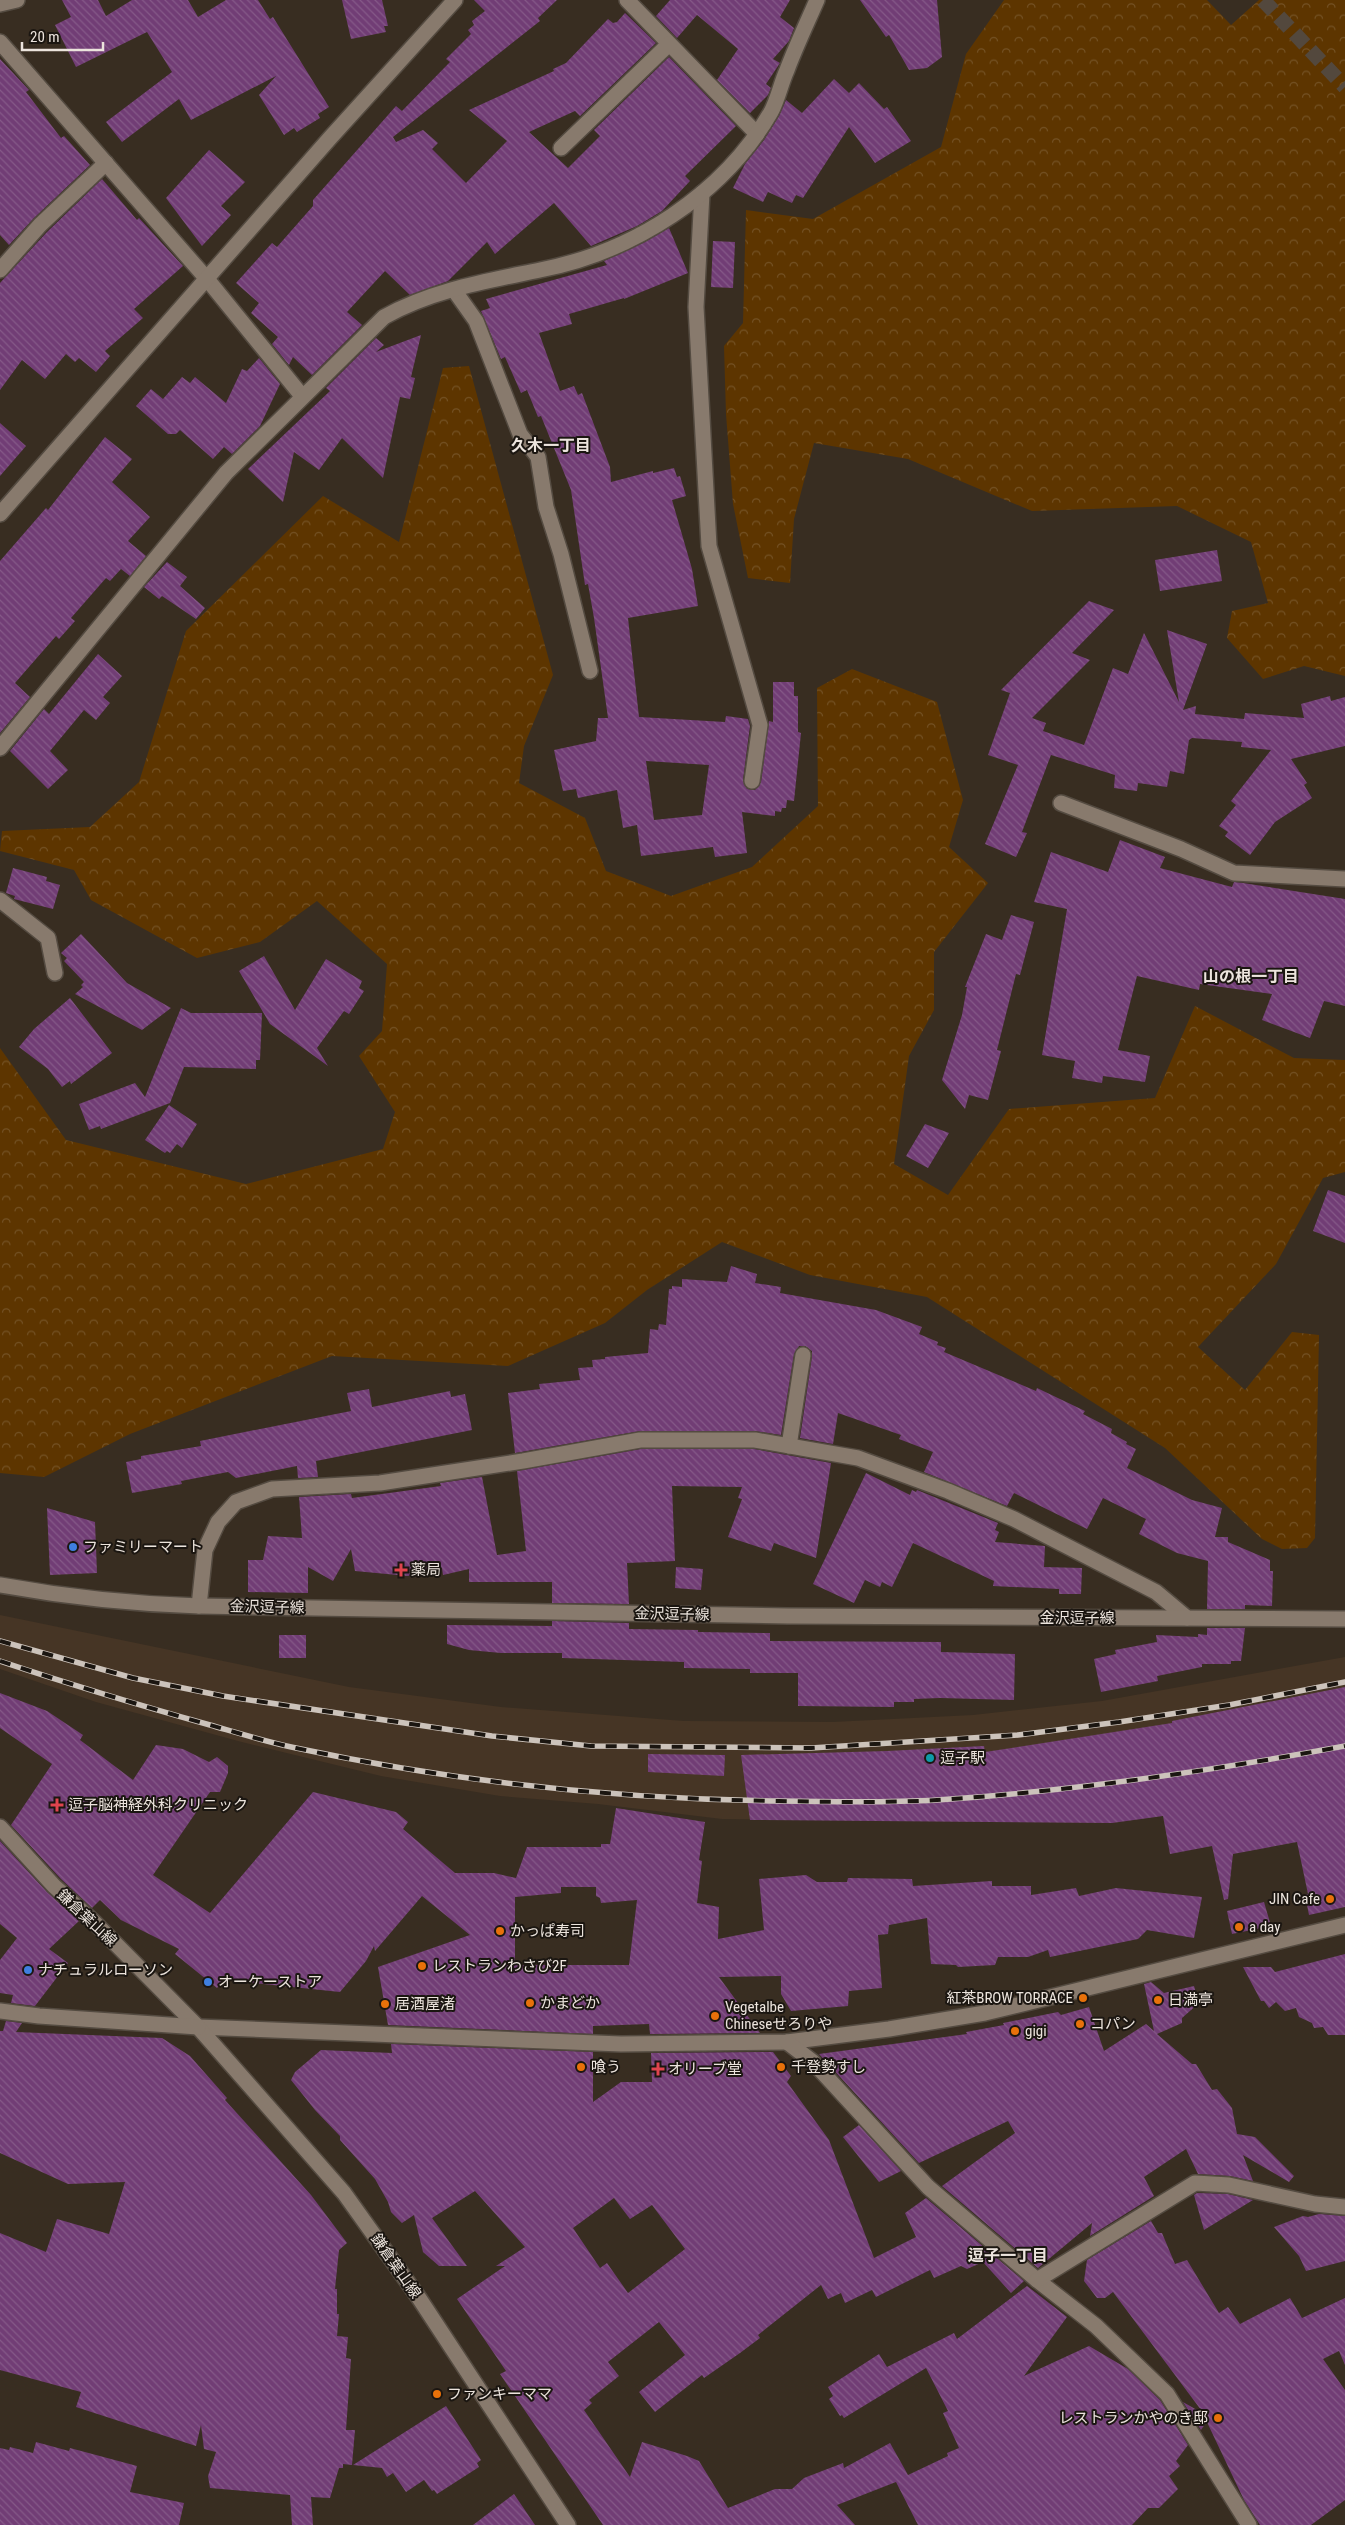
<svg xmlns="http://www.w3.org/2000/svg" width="1345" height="2525" viewBox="0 0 1345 2525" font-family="'Roboto Condensed','Noto Sans JP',sans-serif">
<defs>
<pattern id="forest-crowns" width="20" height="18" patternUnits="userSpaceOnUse" patternTransform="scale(1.25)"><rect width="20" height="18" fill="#5d3500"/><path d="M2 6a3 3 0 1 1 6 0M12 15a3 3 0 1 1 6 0" fill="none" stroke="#745225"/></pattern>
<pattern id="building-back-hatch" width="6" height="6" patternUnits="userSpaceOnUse" patternTransform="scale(1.25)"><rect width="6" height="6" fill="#713d75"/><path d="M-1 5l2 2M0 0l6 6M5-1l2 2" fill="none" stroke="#855988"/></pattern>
</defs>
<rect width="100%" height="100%" fill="#382d21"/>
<path fill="#463525" d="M0,1615L349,1687L501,1707L684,1721L833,1722L973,1715L1102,1701L1345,1657V1787L1112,1823L722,1819L598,1804L500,1796L381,1776L238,1741L96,1702L0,1669Z"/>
<g fill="url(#forest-crowns)">
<path d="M1004,0H1207L1231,25L1259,0H1345V676L1304,666L1263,679L1227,638L1232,611L1268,603L1251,542L1177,506L1032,511L908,459L814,443L794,519L790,583L748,578L733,504L726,414L724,346L743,323L746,210L813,219L941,147L966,54Z"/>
<path d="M469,366L553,675L524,746L519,783L585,818L606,871L671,896L752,867L818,806L817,688L852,669L937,702L963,800L949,847L988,883L934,952V1010L909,1056L894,1164L948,1195L1009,1109L1155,1098L1195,1006L1294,1058L1345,1060V1172L1323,1178L1276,1264L1198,1347L1245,1390L1292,1332L1319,1335L1315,1538L1307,1548L1282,1549L1262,1539L1165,1448L927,1297L810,1275L722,1242L647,1290L605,1323L508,1366L332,1356L130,1434L44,1477L0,1473V1048L66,1140L246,1184L383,1149L395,1112L359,1056L382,1031L387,964L317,901L260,942L197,958L91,900L74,870L0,851L2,831L90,827L139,782L186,631L323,496L399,542L443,368Z"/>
</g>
<g fill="url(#building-back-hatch)" fill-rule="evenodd">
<path d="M62,0H98L106,16L132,0H188L198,17L226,0H258L270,19L273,17L329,107L318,114L320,118L297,132L294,128L284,135L259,95L276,76L191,120L179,99L122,142L106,122L172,72L147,32L76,67L55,25L71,17Z"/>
<path d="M342,0H382L388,26H384L386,32L351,39Z"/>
<path d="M474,0H557L538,18L540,21L393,137L396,142L423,130L438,143L432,149L466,183L507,141L469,110L554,71L553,69L566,63L608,19L613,23L617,22L625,13L656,43L580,116L575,111L529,132L568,168L600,136L594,130L669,57L736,126L685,176L690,181L662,211L637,226L591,246L554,203L495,254L487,242L448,281L410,295L385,271L347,312L362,325L312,375L293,357L289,365L272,344L278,337L251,313L259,303L236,283L272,243L277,247L313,206V200L396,106L402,111L450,62L446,59L471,34L468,30L474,25L472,21L485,11Z"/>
<path d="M670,0H790L780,17L794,28L789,41L773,59L780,63L766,84L771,88L768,95L750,113L717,80L738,49L697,15L677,38L656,16Z"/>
<path d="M860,0H937L942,57L927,68L909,70L889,35L886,37Z"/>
<path d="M0,59L29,90L26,92L61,138L64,136L90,165L34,218L9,245L0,235Z"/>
<path d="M834,79L849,93L859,83L884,109L887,107L911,141L875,163L849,127L803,198L796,195L792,203L768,192L763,202L733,188L745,164L764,140L779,116L786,100L802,113Z"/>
<path d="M209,150L245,182L221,206L231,215L202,246L166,198Z"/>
<path d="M102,179L137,220L139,218L183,266L134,309L143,318L105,351L110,356L96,372L79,358L75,362L66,354L45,379L22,360L0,390V283L47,232Z"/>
<path d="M669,228L688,273L624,299V298L569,314L572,324L539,333L560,391L574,386L578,395L582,393L610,467L611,482L653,471V473L674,468L677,477L680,476L686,496L672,500L692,569L698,606L628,618L639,717L725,722L726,716L748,719L750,726L743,780L747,789L755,790L761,782L769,721L773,722V682H794V696H798V732L801,733L794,801L787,800L786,808H782L781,812L775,811V816L742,812L747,853L715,857L713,847L641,856L637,825L623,828L617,790L578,798L576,789L563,791L554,750L596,741L598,718H608L594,618L588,584L585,585L571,490L541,416L538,417L527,390L521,393L505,357L501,359L481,311L490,308L486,299L607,265L604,261L645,242ZM646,761L709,765L702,815L654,820Z"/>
<path d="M713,241L735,242L733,288L711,287Z"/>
<path d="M421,335L411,377L415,378L410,399L400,397L383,478L342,438L319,470L294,452L283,502L248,469L330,391L326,388L376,338L384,345L376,352Z"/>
<path d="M259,358L280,384L260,426L232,454L224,447L213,459L180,430L176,434H168L136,406L151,389L163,399L182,377L190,383L195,377L226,403L242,369L247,371Z"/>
<path d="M0,423L26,446L0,476Z"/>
<path d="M105,437L132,459L112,482L150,517L128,541L146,556L130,576L121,569L110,581L106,578L71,618L75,621L59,639L56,636L15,683L30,697L0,733V561L46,508L48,510Z"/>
<path d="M1217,550L1222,581L1160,591L1155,560Z"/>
<path d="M167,562L187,577L180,586L205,608L196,619L162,596L159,599L144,587Z"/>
<path d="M1089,601L1114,610L1072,653L1090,660L1032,718L1046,723L1043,731L1084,745L1113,668L1128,674L1144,633L1179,702L1167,630L1207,644L1183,710L1196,706L1195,714L1244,719L1245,713L1304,718L1301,704L1330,696L1331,701L1345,697V746L1291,759L1307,783L1304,785L1312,798L1275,822L1250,855L1225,836L1228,832L1219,826L1236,805L1231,801L1271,750L1241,747L1242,742L1192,738L1189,740L1184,774L1170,771L1167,787L1138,783L1137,791L1114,788L1115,775L1051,755L1022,832L1027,833L1016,857L985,844L1018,765L988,755L1010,693L1001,690Z"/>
<path d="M98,654L122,676L103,697L110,703L96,720L84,710L50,751L68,770L48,789L10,751L44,709L49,714Z"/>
<path d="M1120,840L1165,857L1160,868L1232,887L1234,882L1243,883L1345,899V1006L1324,1001L1310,1038L1262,1020L1272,994L1200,984L1199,990L1137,976L1118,1050L1150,1056L1145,1082L1103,1076L1102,1083L1072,1078L1075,1061L1042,1055L1067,909L1034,902L1051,852L1108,872Z"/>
<path d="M13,868L47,877L46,881L60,885L53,909L14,899L15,896L6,893Z"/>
<path d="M1011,915L1034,922L1020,975L1016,974L997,1050L1001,1051L988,1100L969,1095L965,1109L942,1080L962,1015L967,987H965L986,934L1002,940Z"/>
<path d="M81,934L127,983L171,1008L142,1030L75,994L83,987L81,985L84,982L64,961L67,958L61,953Z"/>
<path d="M264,956L295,1010L326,959L362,981L359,988L364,991L349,1014L344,1011L317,1048L328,1066L270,1024L239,971Z"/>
<path d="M70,998L112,1053L71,1084L70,1081L62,1087L48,1069L19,1047L34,1029Z"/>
<path d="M181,1008L191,1013H262L260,1060H256V1069L184,1067L170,1103L101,1129L100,1126L89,1130L79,1104L135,1083L145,1097Z"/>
<path d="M169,1105L197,1124L182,1148L177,1144L170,1153L167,1151L165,1153L145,1140Z"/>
<path d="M925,1124L949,1133L928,1168L906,1156Z"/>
<path d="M1328,1190L1345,1196V1243L1313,1231Z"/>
<path d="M731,1266L757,1274L755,1283L781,1287L780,1293L876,1310L922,1327L919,1334L938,1342L937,1345L946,1348L944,1352L1036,1391L1037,1388L1085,1411L1083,1414L1112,1429L1111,1433L1127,1442L1126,1444L1136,1449L1127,1468L1192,1500L1222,1508L1215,1537H1228V1542L1270,1560V1571H1273L1272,1606L1245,1605V1609H1207L1208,1561L1177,1553L1139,1534L1146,1519L1103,1498L1087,1529L1014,1493L1007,1506L924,1472L933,1452L899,1439L901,1435L838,1413L833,1444L800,1438L812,1356V1351L805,1346H799L794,1354L781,1435L755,1431H640L515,1453L508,1393L540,1389L539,1384L580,1380L578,1368L593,1367L592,1360L605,1359V1357L648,1353L650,1329L658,1330L659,1324L666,1325L669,1289H672V1286L682,1287V1279L727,1282Z"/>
<path d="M369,1389L372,1407L450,1391L451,1397L465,1394L472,1430L316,1461L318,1477L298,1478L297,1466L236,1478L228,1472L181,1481L182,1484L132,1493L126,1462L141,1459V1456L201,1446L200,1441L351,1411L347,1393Z"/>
<path d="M641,1449H754L831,1463L816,1558L774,1543L771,1551L728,1537L742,1499L738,1498L742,1487L672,1486L675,1561L627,1563L629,1604L552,1603V1582H469V1569L443,1575L442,1568L408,1576L355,1571L351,1549L333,1581L308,1567V1593L248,1592V1560H263L268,1536L302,1538L299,1497L351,1494L352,1498L441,1486L440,1483L482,1477L497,1555L526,1551L517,1471Z"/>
<path d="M866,1473L910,1495L912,1490L916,1492L917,1490L998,1523L995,1530L999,1532L995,1542L1045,1546L1044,1567L1082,1568L1081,1594H1059V1589L993,1586L994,1581L913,1543L892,1587L882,1582L880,1587L865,1580L854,1603L813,1584Z"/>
<path d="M47,1508L95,1522L97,1573L50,1575Z"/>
<path d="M676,1567L703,1569L701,1590L675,1588Z"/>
<path d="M552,1621L629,1623V1629L698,1630V1632L770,1633V1641L941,1642V1652L1015,1654L1014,1700L940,1698L914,1699V1702H894V1707L798,1706V1673H750V1669L684,1668V1662L562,1658V1653H501L469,1650L447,1644V1625L552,1626Z"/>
<path d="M1207,1628H1245L1241,1661H1231V1664H1202V1667L1157,1676L1158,1681L1101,1692L1094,1659L1116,1654L1115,1650L1157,1642L1156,1635L1198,1637V1634L1207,1635Z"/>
<rect x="279" y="1635" width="27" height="23"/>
<path d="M1345,1687V1907L1309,1915L1305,1895L1308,1894L1297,1842L1233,1854L1228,1899L1224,1900L1212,1846L1170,1854L1163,1816L1112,1823L750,1820L741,1755L887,1751L984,1746L985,1752L1172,1723V1721Z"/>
<path d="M0,1693L47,1711L83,1735L80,1740L133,1780L156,1745L183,1749L209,1762L217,1757L228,1766V1773L220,1792H210L153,1875L210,1913L313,1792L396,1812L408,1822L403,1829L455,1873H494L516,1878L527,1847H601V1844H610L616,1808L705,1822L699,1860L702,1861L697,1903L719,1907L718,1939L764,1930L759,1879L806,1875L817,1882H847L848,1878L912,1879L913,1886L992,1881V1886H1031V1895L1076,1888L1079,1896L1116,1888L1202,1897L1194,1938L1147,1930L1138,1939L1050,1957L1048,1950L1028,1957H998L995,1965L958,1967L956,1965L931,1964L927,1918L889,1925L888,1934L878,1935L882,1988L849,1991L848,2006L791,2011L781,1994V1976L719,1977L760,2033L650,2034L649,2024L593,2026V2034L388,2025L378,1967L470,1935L422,1896L375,1951L374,1946L366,1961L340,1992L224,1980L217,1988L175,1954L179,1949L121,1920L100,1900L92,1908L61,1879L11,1825L52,1764L0,1728ZM561,1887H596V1896L600,1898L601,1903L637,1900L629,1965H515V1897L561,1893Z"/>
<path d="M648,1754L725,1755L724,1776L648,1772Z"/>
<path d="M0,1841L47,1892L79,1921L49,1949L68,1963L35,2006L11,2003L13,1995L0,1993V1960L17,1938L0,1924Z"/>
<path d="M1264,1902L1271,1926L1232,1934L1227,1911Z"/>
<path d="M1345,1954V2035H1328L1323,2027L1314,2028L1312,2023L1299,2017L1296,2008L1285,2011L1276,2002L1269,2008L1264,2001H1261L1243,1967H1271L1275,1972Z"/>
<path d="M1151,1982L1164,1993L1194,1986L1199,2003L1182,2018V2023L1157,2034L1192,2064H1196L1212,2090L1217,2089L1232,2108L1237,2134L1255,2137L1294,2176L1289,2182L1243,2155L1253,2181L1230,2176L1198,2174L1186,2149L1144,2177L1154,2196L1090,2236L1092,2223L1038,2268L942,2186L1015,2133L1008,2121L919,2163L819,2054L967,2034L966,2032L1004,2025L1003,2023L1058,2012L1061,2015L1089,2007L1104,2051L1146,2024L1154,2031L1144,1984Z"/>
<path d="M6,2021L22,2023L16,2032L162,2038L190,2056L227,2098L225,2100L311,2195L347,2243L339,2250L335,2289H337V2314H339L337,2336L348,2337L346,2358L351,2359L346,2430H355L352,2465L343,2464V2468H339L330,2498L311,2497L313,2525H292L290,2495L210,2488L208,2476L216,2452L204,2449L201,2425L196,2446L76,2407L81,2392L0,2370V2233L46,2252L57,2219L109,2234L125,2182L68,2184L0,2153V2031H3Z"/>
<path d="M391,2044L593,2052V2102L621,2082H652L651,2053L773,2052L791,2076L787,2082L829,2140L874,2258L916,2237L905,2213L926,2198L1024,2281L1011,2293L983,2262L967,2269L961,2266L934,2278L930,2270L876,2297L872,2290L845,2303L841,2293L828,2299L821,2285L758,2335L760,2338L740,2353L704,2378L702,2375L655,2412L639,2392L685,2355L659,2322L608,2362L619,2376L589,2400L592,2403L584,2410L630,2477L642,2442L687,2456L699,2461L728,2508L775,2489H792L804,2478L843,2463L844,2468L890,2443L908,2475L948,2456L947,2453L959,2448L943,2413L948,2411L926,2368L844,2418L842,2415L840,2416L829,2399L833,2396L828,2387L879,2354L887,2367L954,2333L957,2339L1027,2286L1067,2317L1024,2376L1089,2346L1128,2369L1160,2400L1188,2445L1176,2461L1180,2466L1169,2476L1178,2489L1159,2508H1148L1132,2525H918L896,2482L837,2505L855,2525H603L500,2374L506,2371L457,2299L505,2266H496L525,2247L475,2191L432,2218L467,2266H439L423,2252L414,2215L402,2223L391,2212L388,2202L375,2179L340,2140V2136L315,2110L291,2080L295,2072L321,2050L392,2053ZM614,2198L630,2219L652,2205L685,2249L628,2293L607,2263L600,2268L573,2228Z"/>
<path d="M859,2125L901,2171L879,2182L843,2137Z"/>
<path d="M1197,2193L1228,2194L1253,2200L1204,2230L1194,2195Z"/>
<path d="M1319,2214L1345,2216V2261L1306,2271L1299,2256L1274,2227L1303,2216L1308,2217Z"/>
<path d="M1151,2221L1158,2233H1162L1175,2264L1187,2260L1219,2313L1228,2307L1240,2324L1290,2298L1302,2318L1345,2298V2365L1339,2351L1323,2359L1345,2390V2500L1311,2525H1260L1244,2500L1205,2418V2424L1201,2430L1183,2402L1204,2414L1113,2292L1105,2298H1097L1084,2281L1087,2260Z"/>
<path d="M446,2406L481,2460L477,2463L479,2467L437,2494L434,2490L432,2491L424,2480L406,2492L393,2473L387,2477L382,2468L353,2465Z"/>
<path d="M36,2442L69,2451L70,2448L137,2466L130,2492L184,2503L179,2525H0V2448L9,2450L10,2447L33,2453Z"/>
<path d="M514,2494L535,2525H473Z"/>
</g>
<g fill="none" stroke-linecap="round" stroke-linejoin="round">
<path stroke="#53483d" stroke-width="15" stroke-dasharray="15 8" stroke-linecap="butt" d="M1263,0L1345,87"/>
<g stroke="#544b41" stroke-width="18">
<g id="street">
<path d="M627,0L757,134"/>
<path d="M0,4L17,0"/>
<path d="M0,42L207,279L302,396"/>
<path d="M561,148L669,44"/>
<path d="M702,193L696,307L709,546L760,725L752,781"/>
<path d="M0,270L40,225L106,163"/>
<path d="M454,290L476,321L520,434L538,457L546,507L561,554L590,671"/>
<path d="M0,748L226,473L384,317C432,290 487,281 540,270C633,252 723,195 771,112C778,99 781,83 787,70C796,46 807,23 817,0"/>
<path d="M1061,803L1181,849L1234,873L1345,879"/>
<path d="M0,900L48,938L55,973"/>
<path d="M789,1446L803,1355"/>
<path d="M199,1606L205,1550L218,1522L236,1502L272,1489L380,1483L523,1461L640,1440H755L858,1458L948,1491L1014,1519L1156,1592L1187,1618"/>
<path d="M198,2027L621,2044L787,2042L889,2029L985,2013L1345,1925"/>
<path d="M787,2042L813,2062L928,2187L1037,2280L1096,2326L1167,2394L1249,2525"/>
<path d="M1037,2280L1195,2183L1229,2185L1315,2204L1345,2207"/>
</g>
</g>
<g stroke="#544b41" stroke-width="18">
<g id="secondary">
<path d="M0,514L330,138L455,0"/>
<path d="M0,1585C66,1597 131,1604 199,1606L788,1616L1345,1619"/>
<path d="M0,1827L54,1886L95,1923L198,2027L344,2193L419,2298L568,2525"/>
<path d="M0,2011L39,2016L198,2027"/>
</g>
</g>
<use href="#street" stroke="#887a6d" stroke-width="15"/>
<use href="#secondary" stroke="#887a6d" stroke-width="15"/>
<g stroke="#ccc3bb" stroke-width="5.5">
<g id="rail">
<path d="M0,1641L133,1678L223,1696L492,1736L591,1746L811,1748L1018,1735L1119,1722L1229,1705L1345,1682"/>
<path d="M0,1661C69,1684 139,1705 210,1725C238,1733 267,1742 296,1748C456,1782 616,1799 779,1801C832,1802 885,1803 937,1800C1075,1791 1210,1771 1345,1746"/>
</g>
</g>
<use href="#rail" stroke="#1b1611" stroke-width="4" stroke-dasharray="11" stroke-linecap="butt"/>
</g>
<g fill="#3f7fe0" stroke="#1b1611" stroke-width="2">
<circle cx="73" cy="1547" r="5"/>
<circle cx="28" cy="1970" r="5"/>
<circle cx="208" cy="1982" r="5"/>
</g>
<g fill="#e0444e" stroke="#1b1611" stroke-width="2">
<path d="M398.5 1562.5h5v5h5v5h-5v5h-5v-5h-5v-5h5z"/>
<path d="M54.5 1797.5h5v5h5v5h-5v5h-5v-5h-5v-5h5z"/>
<path d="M655.5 2061.5h5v5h5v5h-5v5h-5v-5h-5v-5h5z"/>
</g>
<circle fill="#0f9aa8" stroke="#1b1611" stroke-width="2" cx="930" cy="1758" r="5"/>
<g fill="#e8710a" stroke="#1b1611" stroke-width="2">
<circle cx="1330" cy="1899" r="5"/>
<circle cx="1239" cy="1927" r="5"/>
<circle cx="500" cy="1931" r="5"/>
<circle cx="422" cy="1966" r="5"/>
<circle cx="1083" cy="1998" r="5"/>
<circle cx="1158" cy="2000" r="5"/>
<circle cx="530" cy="2003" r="5"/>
<circle cx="385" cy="2004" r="5"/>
<circle cx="715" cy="2016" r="5"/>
<circle cx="1080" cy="2024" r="5"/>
<circle cx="1015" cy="2031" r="5"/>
<circle cx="581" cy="2067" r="5"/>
<circle cx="781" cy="2067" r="5"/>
<circle cx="437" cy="2394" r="5"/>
<circle cx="1218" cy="2418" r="5"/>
</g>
<g text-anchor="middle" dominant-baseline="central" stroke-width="4" stroke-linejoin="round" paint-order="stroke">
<g font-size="15" fill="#ece4dd" stroke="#1b1611" text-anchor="start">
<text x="83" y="1547">ファミリーマート</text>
<text x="411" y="1570">薬局</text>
<text x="940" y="1758">逗子駅</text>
<text x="68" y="1805">逗子脳神経外科クリニック</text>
<text x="1320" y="1899" text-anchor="end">JIN Cafe</text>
<text x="1249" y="1927">a day</text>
<text x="510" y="1931">かっぱ寿司</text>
<text x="432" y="1966">レストランわさび2F</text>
<text x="38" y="1970">ナチュラルローソン</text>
<text x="218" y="1982">オーケーストア</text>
<text x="1073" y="1998" text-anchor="end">紅茶BROW TORRACE</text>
<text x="1168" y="2000">日満亭</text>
<text x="540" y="2003">かまどか</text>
<text x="395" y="2004">居酒屋渚</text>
<text x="725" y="2007">Vegetalbe<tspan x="725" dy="17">Chineseせろりや</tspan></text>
<text x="1090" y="2024">コパン</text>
<text x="1025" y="2031">gigi</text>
<text x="591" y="2067">喰う</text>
<text x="791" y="2067">千登勢すし</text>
<text x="668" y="2069">オリーブ堂</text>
<text x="447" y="2394">ファンキーママ</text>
<text x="1208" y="2418" text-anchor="end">レストランかやのき邸</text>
</g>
<g font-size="15" fill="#ece4dd" stroke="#1b1611">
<text transform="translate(267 1607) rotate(1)">金沢逗子線</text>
<text transform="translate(672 1614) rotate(1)">金沢逗子線</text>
<text x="1077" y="1618">金沢逗子線</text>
<text transform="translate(87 1918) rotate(43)">鎌倉葉山線</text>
<text transform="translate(396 2266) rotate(55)">鎌倉葉山線</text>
</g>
<g font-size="16" font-weight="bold" fill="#ece4dd" stroke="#1b1611">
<text x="551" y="445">久木一丁目</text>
<text x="1251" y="976">山の根一丁目</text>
<text x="1008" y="2255">逗子一丁目</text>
</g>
</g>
<path d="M22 42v8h81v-8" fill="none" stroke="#ece4dd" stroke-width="2.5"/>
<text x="30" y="42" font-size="15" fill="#ece4dd" stroke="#1b1611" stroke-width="4" paint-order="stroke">20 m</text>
</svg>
